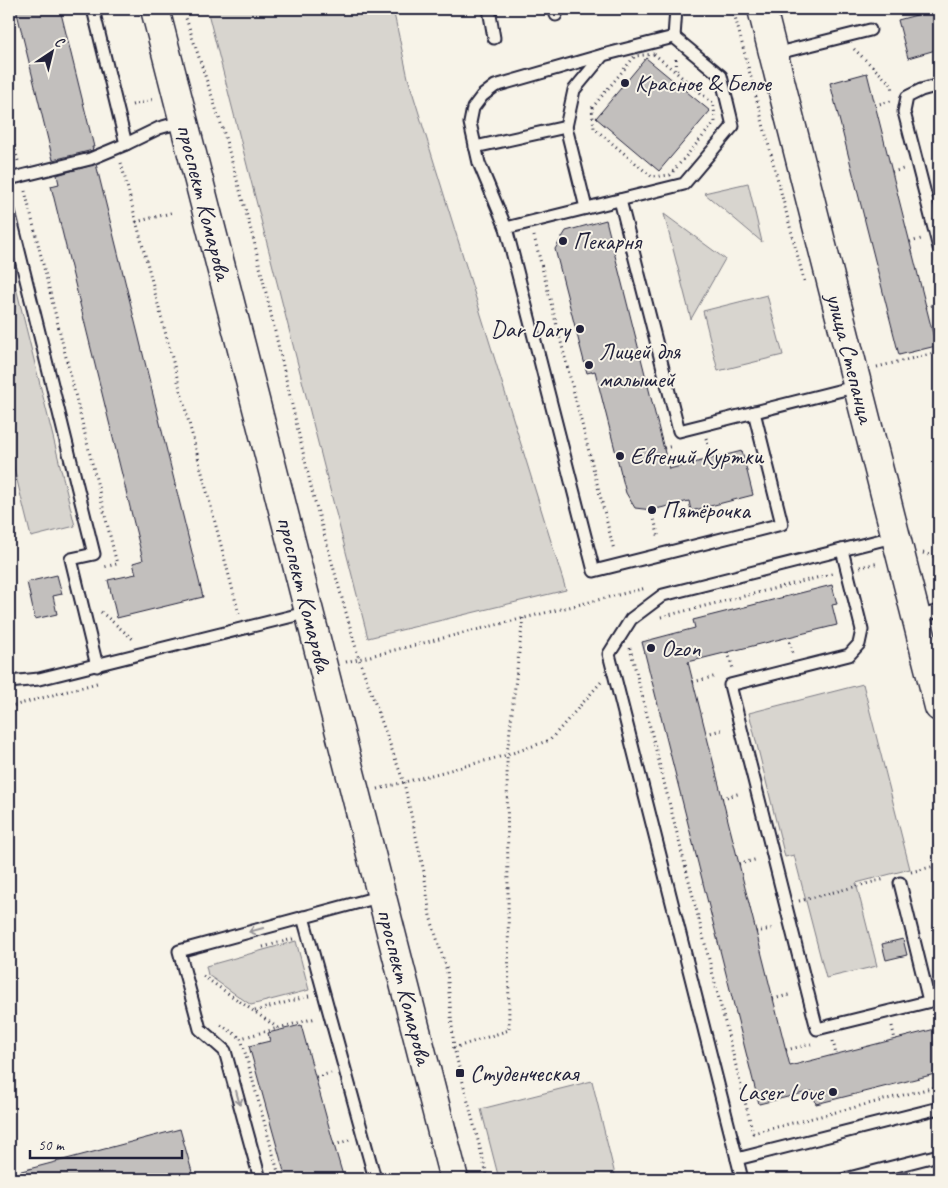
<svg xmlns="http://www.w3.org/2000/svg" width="948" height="1188" viewBox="0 0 948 1188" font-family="Caveat,sans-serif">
<rect width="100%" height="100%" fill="#f7f3e8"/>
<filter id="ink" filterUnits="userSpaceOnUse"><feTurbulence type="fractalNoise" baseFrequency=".02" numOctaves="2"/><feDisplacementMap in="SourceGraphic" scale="10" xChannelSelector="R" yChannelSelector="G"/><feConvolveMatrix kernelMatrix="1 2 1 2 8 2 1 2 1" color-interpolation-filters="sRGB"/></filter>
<g filter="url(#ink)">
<g fill="#d8d5cf" stroke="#7d7c85">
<path d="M207,9H393L408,78L566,590L368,638Z"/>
<path d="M748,183L762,242L704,193Z"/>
<path d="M664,214L725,259L691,319Z"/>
<path d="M11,267L75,526L31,537L9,448V315L10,314L9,308V268Z"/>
<path d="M767,295L783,355L718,371L703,311Z"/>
<path d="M863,684L910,869L856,883L877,966L826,978L794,855L785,857L749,713Z"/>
<path d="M296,941L309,990L251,1005L208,975L206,966Z"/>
<path d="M592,1081L616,1179H499L481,1109Z"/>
</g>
<g fill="#c2bfbd" stroke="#22223b">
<path d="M16,9H60L94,147H92L93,150L53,160Z"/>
<path d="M939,9V49L908,58L898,20Z"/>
<path d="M646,58L710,111L659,171L596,118Z"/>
<path d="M867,73L936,346L899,355L830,83Z"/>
<path d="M96,164L203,597L117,618L108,580L136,574L133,563L143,560L51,186L59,184L57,175Z"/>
<path d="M606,220L669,469L742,451L753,495L691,511L689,501L652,510L635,508L626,493L595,371L587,373L555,249L566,231Z"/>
<path d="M57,575L62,594L53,596L57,614L35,619L27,582Z"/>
<path d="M832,585L837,604L832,605L837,625L688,662L790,1066L939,1028V1073L816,1104L812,1091L759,1104L642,642L695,628L693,620Z"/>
<path d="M903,939L907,955L886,960L882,944Z"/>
<path d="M301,1025L334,1145L344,1179H286L249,1046L270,1041L268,1033Z"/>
<path d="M180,1129L194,1179H11L10,1174Z"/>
</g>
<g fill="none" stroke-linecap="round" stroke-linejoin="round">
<g stroke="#22223b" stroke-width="15">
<g id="lane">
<path d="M93,9L126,144"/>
<path d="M489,9L494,38"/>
<path d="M554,9L556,15"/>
<path d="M774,54L870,30"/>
<path d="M603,55L495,86L482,96L473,108L470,123L479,163L506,228L594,571L782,524L754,412"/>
<path d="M939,85L921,90L907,97L904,112L939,248"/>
<path d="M475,147L566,127"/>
<path d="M9,179L90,159L126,144L159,128L184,121"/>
<path d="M620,200L679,431L858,386"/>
<path d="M586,208L566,127L574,90L603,55L674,37L676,9"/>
<path d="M9,211L94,554L71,559L97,666"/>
<path d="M506,228L684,184L733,126L721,76L674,37"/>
<path d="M897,536L663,595L631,619L609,654L737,1159L939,1108"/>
<path d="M842,550L862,630L859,644L849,655L730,685L817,1029L939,999"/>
<path d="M917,617L939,611"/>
<path d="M9,682L39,679L309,612"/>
<path d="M900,883L929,1001"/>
<path d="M303,917L375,1179"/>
<path d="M737,1159L742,1179"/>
<path d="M260,1179L225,1051L200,1029L179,951L382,896"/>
<path d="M845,1179L939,1155"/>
</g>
</g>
<g stroke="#22223b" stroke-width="31">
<g id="secondary">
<path id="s1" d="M155,9L454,1179"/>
<path id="s2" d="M762,9L939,707"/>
</g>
</g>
<g stroke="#22223b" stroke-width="3" stroke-dasharray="1 4" stroke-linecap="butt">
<path d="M183,9L223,130L254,241L312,491L359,659L404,783L424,872L430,916L447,971L454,1048"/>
<path d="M733,9L805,284"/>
<path d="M854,49L892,85L893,91"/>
<path d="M654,54L714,104L715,122L670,175L652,177L594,128L592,108L635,56Z"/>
<path d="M676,59L677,73"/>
<path d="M678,84L683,78"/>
<path d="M132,105L155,99"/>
<path d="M875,105L891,101"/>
<path d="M9,126L18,161"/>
<path d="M121,163L239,614"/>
<path d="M892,172L903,169"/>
<path d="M25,191L117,564L104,567"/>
<path d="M136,222L171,213"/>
<path d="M534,236L614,550"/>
<path d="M910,242L921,239"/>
<path d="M937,262L939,272"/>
<path d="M926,307L939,303"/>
<path d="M877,367L939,352"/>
<path d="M706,438L712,458"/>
<path d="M664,448L673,446"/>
<path d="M652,510L659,539"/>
<path d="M923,553L939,558"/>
<path d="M860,567L879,563"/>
<path d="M101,612L134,640"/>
<path d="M661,617L832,574"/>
<path d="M788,637L793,654"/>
<path d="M630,648L753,1133L939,1086"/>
<path d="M728,652L733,669"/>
<path d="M346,662L646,588"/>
<path d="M693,682L717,676"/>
<path d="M9,707L97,683"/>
<path d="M706,734L725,729"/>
<path d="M378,789L507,755L550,740L601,682"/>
<path d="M722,798L741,793"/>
<path d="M739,864L758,859"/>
<path d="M911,872L939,865"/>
<path d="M799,901L885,879"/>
<path d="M756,932L775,928"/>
<path d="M263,947L293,939"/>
<path d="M203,976L278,1028"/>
<path d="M773,999L792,994"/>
<path d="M255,1011L309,996"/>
<path d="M221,1025L241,1038"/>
<path d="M892,1026L895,1040"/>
<path d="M833,1041L836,1054"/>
<path d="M786,1050L811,1044"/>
<path d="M316,1077L331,1073"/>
<path d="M334,1145L350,1140"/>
<path d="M280,1179L241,1038L316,1018"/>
<path d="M488,1179L454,1048L509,1030L507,755L523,618"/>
</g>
<use href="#lane" stroke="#f7f3e8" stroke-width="11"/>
<use href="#secondary" stroke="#f7f3e8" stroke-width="28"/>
</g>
<defs><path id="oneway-shaft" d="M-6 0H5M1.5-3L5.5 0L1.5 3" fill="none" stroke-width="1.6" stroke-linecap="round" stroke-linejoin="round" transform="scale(1.25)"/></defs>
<g stroke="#97959a">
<use href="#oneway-shaft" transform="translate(256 930) rotate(165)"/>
<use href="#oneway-shaft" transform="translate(238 1098) rotate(75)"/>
</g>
</g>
<g fill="#22223b" stroke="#f7f3e8" stroke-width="2">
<circle cx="625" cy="83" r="5"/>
<circle cx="563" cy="241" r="5"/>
<circle cx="580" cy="329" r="5"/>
<circle cx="589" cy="365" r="5"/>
<circle cx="620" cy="456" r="5"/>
<circle cx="652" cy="510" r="5"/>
<circle cx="651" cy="648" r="5"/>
<rect x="455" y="1068" width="10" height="10" rx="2.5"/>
<circle cx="833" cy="1092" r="5"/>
</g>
<g text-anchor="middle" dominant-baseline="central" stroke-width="4" stroke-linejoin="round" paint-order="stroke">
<g font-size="24" fill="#22223b" stroke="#f7f3e8" text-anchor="start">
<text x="635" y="83">Красное &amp; Белое</text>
<text x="573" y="241">Пекарня</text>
<text x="570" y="329" text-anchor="end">Dar Dary</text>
<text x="599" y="351">Лицей для<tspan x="599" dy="28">малышей</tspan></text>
<text x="630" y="456">Евгений Куртки</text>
<text x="662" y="510">Пятёрочка</text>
<text x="661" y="648">Ozon</text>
<text x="470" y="1073">Студенческая</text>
<text x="823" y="1092" text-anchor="end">Laser Love</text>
</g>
<g font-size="24" fill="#22223b" stroke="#f7f3e8">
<text stroke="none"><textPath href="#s1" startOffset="199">проспект Комарова</textPath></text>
<text stroke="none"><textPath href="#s2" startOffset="360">улица Степанца</textPath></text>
<text stroke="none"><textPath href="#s1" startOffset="604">проспект Комарова</textPath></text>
<text stroke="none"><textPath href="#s1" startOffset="1009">проспект Комарова</textPath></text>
</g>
</g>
<rect width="948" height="1188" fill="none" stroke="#f7f3e8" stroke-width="30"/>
<rect x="15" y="15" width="918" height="1158" fill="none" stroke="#22223b" stroke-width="2" filter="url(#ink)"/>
<g transform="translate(52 52) rotate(35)" stroke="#f7f3e8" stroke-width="4" paint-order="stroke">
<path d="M0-4L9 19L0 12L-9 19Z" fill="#22223b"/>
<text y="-8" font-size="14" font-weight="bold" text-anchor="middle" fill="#22223b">С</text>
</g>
<path d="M30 1150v8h152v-8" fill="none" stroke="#22223b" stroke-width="2.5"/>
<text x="38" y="1150" font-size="15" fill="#22223b" stroke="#f7f3e8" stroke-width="4" paint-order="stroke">50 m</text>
</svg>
